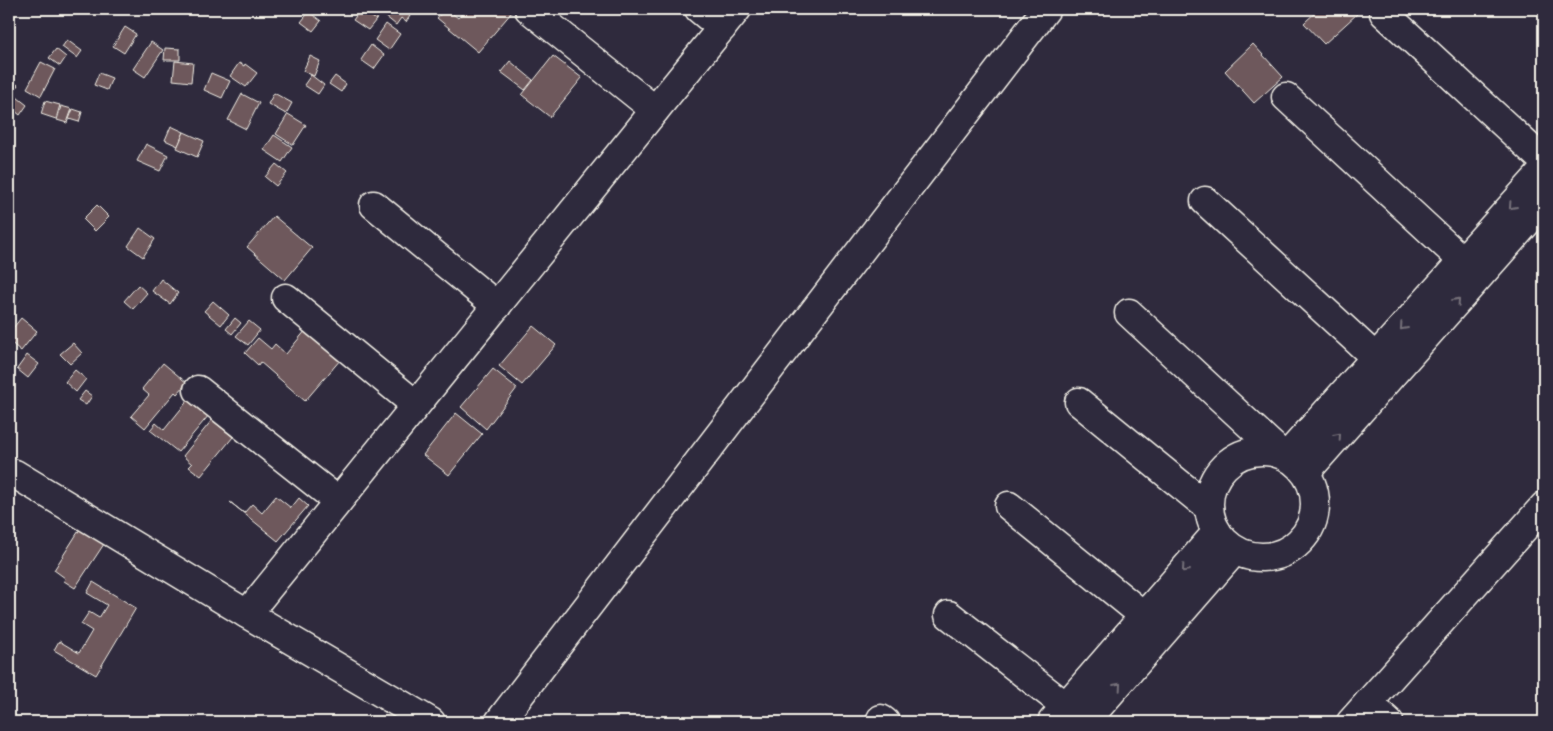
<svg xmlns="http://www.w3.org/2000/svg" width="1553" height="731" viewBox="0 0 1553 731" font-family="'Architects Daughter',sans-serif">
<rect width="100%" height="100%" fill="#2f2a3d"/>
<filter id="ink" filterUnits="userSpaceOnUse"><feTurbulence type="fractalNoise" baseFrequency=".02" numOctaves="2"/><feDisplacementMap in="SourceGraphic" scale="10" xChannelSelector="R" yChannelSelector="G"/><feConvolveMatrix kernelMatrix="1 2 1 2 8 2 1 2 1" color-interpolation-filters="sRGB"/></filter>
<g filter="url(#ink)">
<g fill="#6e585c" stroke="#f4f1e8">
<path d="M360,9H384L376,20Z"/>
<path d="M361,9L376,20L368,30L353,20Z"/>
<path d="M390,9H404L406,11L405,12L410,16L406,22L401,18L396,25L385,16Z"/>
<path d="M445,9H447L458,18L466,9H508L512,12L478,52L437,18Z"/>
<path d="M1319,9H1352L1357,14L1324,44L1304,23Z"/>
<path d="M309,12L321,21L313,31L301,22Z"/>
<path d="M386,24L400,34L389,50L375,40Z"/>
<path d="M125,27L136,34L124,53L113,46Z"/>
<path d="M67,40L82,51L77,58L62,47Z"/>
<path d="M151,42L163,50L145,77L133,69Z"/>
<path d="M1253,44L1283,77L1254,103L1225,71Z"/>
<path d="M371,45L384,55L374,69L361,60Z"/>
<path d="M165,48L180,49V60H164Z"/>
<path d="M56,49L66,57L60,66L49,58Z"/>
<path d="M310,56L320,61L314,76L303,71Z"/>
<path d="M553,56L582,78L550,117L522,95Z"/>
<path d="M175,61L193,63L191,82L173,80Z"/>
<path d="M510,61L533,80L525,90L501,72Z"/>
<path d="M41,62L55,69L41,96L27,88Z"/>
<path d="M239,63L244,66L245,64L257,73L246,87L230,76Z"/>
<path d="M99,73L112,78L107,90L94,85Z"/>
<path d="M211,73L230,81L222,98L204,90Z"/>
<path d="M311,75L324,85L318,94L304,85Z"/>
<path d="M335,76L346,84L341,92L329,84Z"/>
<path d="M9,78L18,85L9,97Z"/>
<path d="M274,93L292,103L286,114L268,104Z"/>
<path d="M13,94L27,105L20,115L9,106V99Z"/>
<path d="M242,94L259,103L246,129L228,120Z"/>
<path d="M45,101L60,105L56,119L41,114Z"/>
<path d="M61,106L72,109L67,123L57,120Z"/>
<path d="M73,109L82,112L79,122L69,119Z"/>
<path d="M288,114L306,125L293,145L276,134Z"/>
<path d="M171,126L184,132L178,146L165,140Z"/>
<path d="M184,132L204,141L197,157L177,148Z"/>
<path d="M274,135L292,147L282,162L264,150Z"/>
<path d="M146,144L168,155L160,171L137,161Z"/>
<path d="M276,164L287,173L276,186L265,177Z"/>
<path d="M97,205L109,217L95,231L83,219Z"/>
<path d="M274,216L312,248L285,280L247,247Z"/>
<path d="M140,228L155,239L143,257L128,246Z"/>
<path d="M161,279L178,293L170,304L152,291Z"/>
<path d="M138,285L147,293L133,309L124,301Z"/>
<path d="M213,301L229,315L221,325L204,311Z"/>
<path d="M21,318L37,331L21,351L9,341V333Z"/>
<path d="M235,318L241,323L232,334L226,329Z"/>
<path d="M249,321L260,330L248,345L236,336Z"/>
<path d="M533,326L556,345L522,385L499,366Z"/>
<path d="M306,330L341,359L305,401L260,362L258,365L245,353L258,338L271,349L275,344L286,354Z"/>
<path d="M73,343L82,353L70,364L60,354Z"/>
<path d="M27,355L39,364L28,378L17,369Z"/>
<path d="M163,363L187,383L177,394L175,392L145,428L131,416L149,395L142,389Z"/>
<path d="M493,369L517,388L486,429L461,407Z"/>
<path d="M75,370L86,379L76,392L65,382Z"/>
<path d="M85,391L92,396L86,405L78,400Z"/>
<path d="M189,399L209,415L178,452L150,430L156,423L164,430Z"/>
<path d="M456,413L482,434L449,475L423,455Z"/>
<path d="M212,420L233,437L201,476L189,467L192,464L183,456Z"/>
<path d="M276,496L291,508L299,498L308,506L278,541L230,502L244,513L252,504L262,513Z"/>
<path d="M80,529L104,544L75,588L64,581L65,578L54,570Z"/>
<path d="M93,582L136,608L96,675L54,650L59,641L79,653L92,631L81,624L89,612L99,618L107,605L87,593Z"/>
</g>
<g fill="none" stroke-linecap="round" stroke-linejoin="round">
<g stroke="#f4f1e8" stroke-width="31">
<g id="minor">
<path d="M529,9L655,110"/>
<path d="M699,9L722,28"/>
<path d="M1384,13L1544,161"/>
<path d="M1286,97L1463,261"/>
<path d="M1205,201L1388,369"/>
<path d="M374,205L497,306"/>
<path d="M286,298L416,405"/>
<path d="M1129,313L1280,453"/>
<path d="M198,390L338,501"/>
<path d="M1079,402L1209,508"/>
<circle cx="1262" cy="504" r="53"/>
<path d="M1287,456L1544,170"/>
<path d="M9,472L15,474L247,614L431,722"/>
<path d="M1306,472L1544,203"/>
<path d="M1009,506L1159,628"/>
<path d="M247,614L737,9"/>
<path d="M949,615L1081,718"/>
<path d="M1368,703L1389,722"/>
<path d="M881,719L885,722"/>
<path d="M499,722L1046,9"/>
<path d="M1052,722L1217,532"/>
<path d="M1085,722L1235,550"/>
<path d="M1351,722L1544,506"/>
</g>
</g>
<use href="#minor" stroke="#2f2a3d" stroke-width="28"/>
</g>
<defs><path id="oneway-chevron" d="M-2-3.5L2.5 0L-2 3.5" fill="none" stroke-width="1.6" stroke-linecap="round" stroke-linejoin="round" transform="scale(1.25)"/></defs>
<g stroke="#747079">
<use href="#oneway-chevron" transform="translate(1512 206) rotate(132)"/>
<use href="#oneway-chevron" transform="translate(1457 301) rotate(-48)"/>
<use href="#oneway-chevron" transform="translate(1403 327) rotate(132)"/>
<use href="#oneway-chevron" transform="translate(1338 436) rotate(-49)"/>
<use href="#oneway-chevron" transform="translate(1185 569) rotate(131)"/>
<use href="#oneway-chevron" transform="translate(1118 686) rotate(-49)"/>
</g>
</g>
<rect width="1553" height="731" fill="none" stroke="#2f2a3d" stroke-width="30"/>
<rect x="15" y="15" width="1523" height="701" fill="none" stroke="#f4f1e8" stroke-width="2" filter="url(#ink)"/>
</svg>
